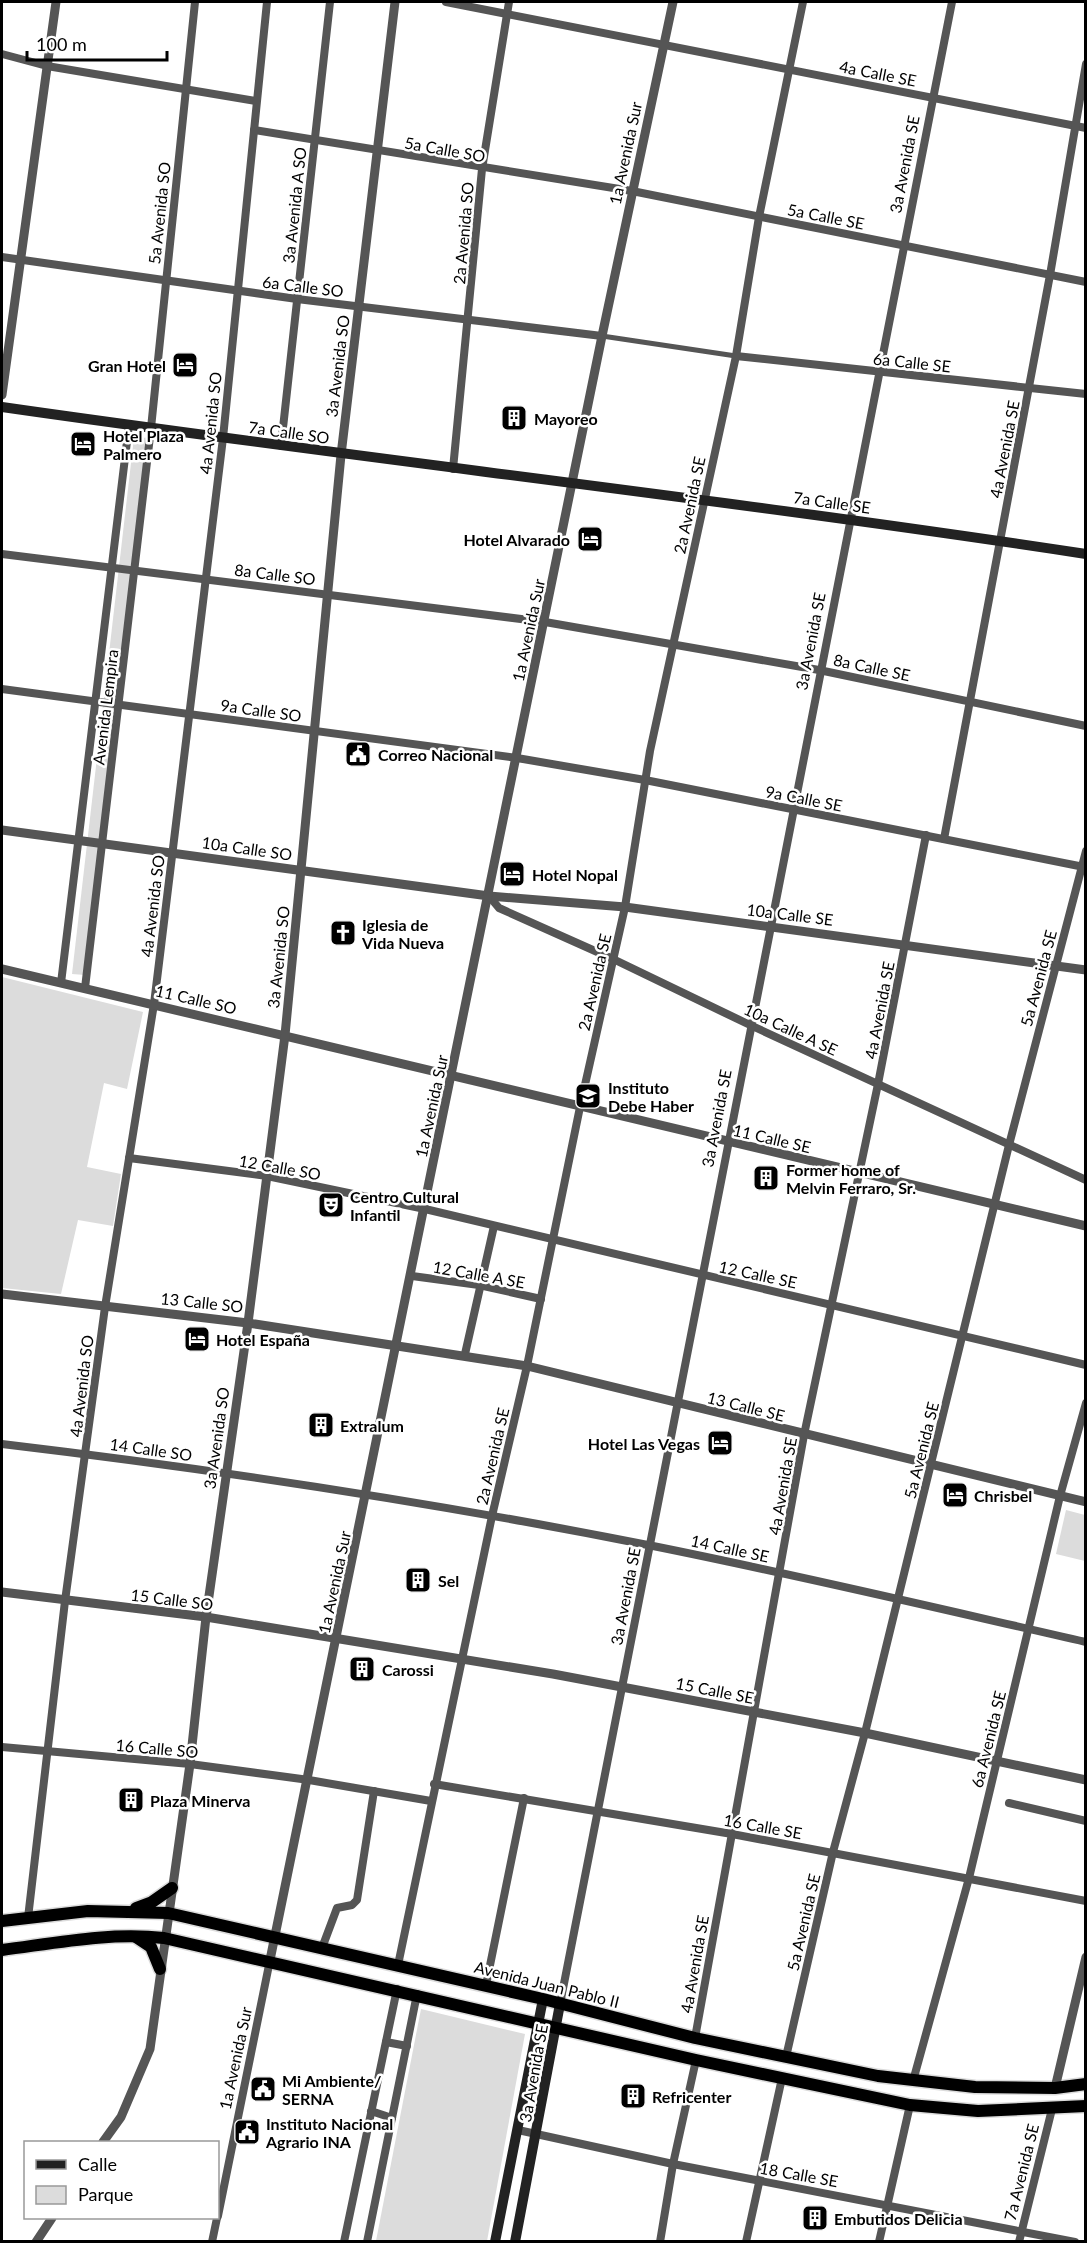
<svg xmlns="http://www.w3.org/2000/svg" width="1087" height="2243" viewBox="0 0 1087 2243" font-family="Lato,sans-serif">
<rect width="100%" height="100%" fill="#fff"/>
<g fill="#dcdcdc">
<path d="M134,437L148,438L85,975L72,974Z"/>
<path d="M2,977L143,1012L127,1089L104,1083L87,1167L121,1174L113,1226L78,1220L61,1294L2,1288Z"/>
<path d="M1066,1510L1085,1515V1561L1056,1554Z"/>
<path d="M421,2009L525,2034L487,2241H376Z"/>
</g>
<g fill="none" stroke-linecap="round" stroke-linejoin="round">
<g stroke="#dbdbdb" stroke-width="15">
<g id="trunk">
<path d="M136,1908L152,1902L172,1888"/>
<path d="M2,1921L88,1911L168,1913L543,1999L695,2038L878,2076L975,2087L1055,2088L1086,2084"/>
<path d="M136,1937L151,1947L160,1969"/>
<path d="M2,1950C56,1943 109,1932 164,1938L696,2060L910,2105L978,2111L1086,2106"/>
</g>
</g>
<path stroke="#555" stroke-width="5" d="M602,336L736,356"/>
<g stroke="#555" stroke-width="8">
<path d="M446,2L1086,128"/>
<path d="M2,54L47,66L256,101"/>
<path d="M254,130L632,191L1086,282"/>
<path d="M2,257L297,299L602,336"/>
<path d="M736,356L1086,394"/>
<path d="M281,446L330,2"/>
<path d="M453,469L482,169L509,2"/>
<path d="M2,554L545,622L819,670L1086,726"/>
<path d="M2,689L517,758L645,780L1084,867"/>
<path d="M944,839L1050,275L1086,64"/>
<path d="M489,896L499,908L613,959L750,1025L1086,1180"/>
<path d="M61,983L129,425"/>
<path d="M85,988L151,428L195,2"/>
<path d="M129,1158L267,1176L425,1209L1086,1365"/>
<path d="M412,1276L479,1285L541,1299"/>
<path d="M465,1354L494,1226"/>
<path d="M2,1444C220,1470 437,1503 653,1546C798,1575 941,1609 1086,1642"/>
<path d="M2,1747L190,1764L309,1780L431,1801"/>
<path d="M434,1784L732,1834L1086,1901"/>
<path d="M1009,1803L1086,1821"/>
<path d="M28,1918L65,1601L105,1307L154,1004L223,438L267,2"/>
<path d="M322,1948L337,1908L352,1905L357,1900L374,1791"/>
<path d="M398,1965L492,1516L527,1366L580,1107L625,907L650,751L736,356L759,217L803,2"/>
<path d="M486,1985L524,1798"/>
<path d="M560,2004L952,2"/>
<path d="M695,2038L804,1435L878,1084L926,835"/>
<path d="M386,2042L407,2046"/>
<path d="M786,2057L833,1852L865,1733L1009,1145L1086,851"/>
<path d="M913,2081L969,1878L1060,1496L1086,1403"/>
<path d="M371,2111L392,2118"/>
<path d="M518,2130L673,2164L1075,2242"/>
<path d="M218,2216L270,1960"/>
<path d="M212,2242L217,2218"/>
<path d="M344,2242L397,1989"/>
<path d="M367,2242L417,1994"/>
<path d="M660,2242L673,2164L696,2060"/>
<path d="M746,2242L782,2078"/>
<path d="M879,2242L910,2105"/>
<path d="M1019,2242L1052,2109"/>
</g>
<g stroke="#555" stroke-width="9">
<path d="M2,395L56,2"/>
<path d="M2,830L489,896L625,907L1086,970"/>
<path d="M2,969L1086,1226"/>
<path d="M2,1294L248,1323L527,1366L1086,1502"/>
<path d="M2,1592L206,1617L553,1674L865,1733L1086,1780"/>
<path d="M270,1960L602,336L673,2"/>
<path d="M1055,2088L1086,1957"/>
<path d="M103,2142L121,2117L150,2049L190,1764L206,1617L248,1323L285,1035L341,455L395,2"/>
<path d="M36,2242L52,2218"/>
</g>
<g stroke="#222" stroke-width="10">
<path d="M2,407C363,459 725,499 1086,554"/>
<path d="M495,2242L543,1999"/>
<path d="M515,2242L560,2004"/>
</g>
<use href="#trunk" stroke="#000" stroke-width="12"/>
</g>
<defs>
<g id="hotel-square" transform="scale(1.35)"><rect x="-9" y="-9" width="18" height="18" rx="4" fill="#000" stroke="#fff"/><path d="M-6-4.5h1.5V1H6V5H4.5V3h-9V5H-6ZM-4 0a1.8 1.8 0 1 1 3.6 0ZM.5 0V-2.5h3Q6-2.5 6 0Z" fill="#fff"/></g>
<g id="building-square" transform="scale(1.35)"><rect x="-9" y="-9" width="18" height="18" rx="4" fill="#000" stroke="#fff"/><path d="M-4-6H4V6H1V3H-1V6H-4ZM-2.5-4.3h1.7v1.8h-1.7ZM.8-4.3h1.7v1.8H.8ZM-2.5-1h1.7V.8h-1.7ZM.8-1h1.7V.8H.8Z" fill="#fff"/></g>
<g id="civic-square" transform="scale(1.35)"><rect x="-9" y="-9" width="18" height="18" rx="4" fill="#000" stroke="#fff"/><path d="M-.6-6.5H3V-4.5H.6V-3L4-1V1h2V6H-6V1h2V-1L-.6-3ZM-1.2 2.5V6h2.4V2.5Z" fill="#fff"/></g>
<g id="church-square" transform="scale(1.35)"><rect x="-9" y="-9" width="18" height="18" rx="4" fill="#000" stroke="#fff"/><path d="M-1.2-6h2.4v3.5h3.3v2.4h-3.3V6h-2.4V-.1h-3.3v-2.4h3.3Z" fill="#fff"/></g>
<g id="school-square" transform="scale(1.35)"><rect x="-9" y="-9" width="18" height="18" rx="4" fill="#000" stroke="#fff"/><path d="M0-5L7-2L0 1L-7-2ZM-4 1L0 2.5L4 1V4Q0 6-4 4Z" fill="#fff"/></g>
<g id="theatre-square" transform="scale(1.35)"><rect x="-9" y="-9" width="18" height="18" rx="4" fill="#000" stroke="#fff"/><path d="M-5-5.5Q0-4 5-5.5V0Q5 5 0 6Q-5 5-5 0ZM-3.3-2.5H-1v1.5H-3.3ZM1-2.5H3.3v1.5H1ZM-2.8 1Q0 5.5 2.8 1Z" fill="#fff"/></g>
</defs>
<g fill-rule="evenodd">
<use href="#hotel-square" x="185" y="365"/>
<use href="#building-square" x="514" y="418"/>
<use href="#hotel-square" x="83" y="444"/>
<use href="#hotel-square" x="590" y="539"/>
<use href="#civic-square" x="358" y="754"/>
<use href="#hotel-square" x="512" y="874"/>
<use href="#church-square" x="343" y="933"/>
<use href="#school-square" x="588" y="1096"/>
<use href="#building-square" x="766" y="1178"/>
<use href="#theatre-square" x="331" y="1205"/>
<use href="#hotel-square" x="197" y="1339"/>
<use href="#building-square" x="321" y="1425"/>
<use href="#hotel-square" x="720" y="1443"/>
<use href="#hotel-square" x="955" y="1495"/>
<use href="#building-square" x="418" y="1580"/>
<use href="#building-square" x="362" y="1669"/>
<use href="#building-square" x="131" y="1800"/>
<use href="#civic-square" x="263" y="2089"/>
<use href="#building-square" x="633" y="2096"/>
<use href="#civic-square" x="247" y="2132"/>
<use href="#building-square" x="815" y="2218"/>
</g>
<g text-anchor="middle" dominant-baseline="central" stroke-width="5" stroke-linejoin="round" paint-order="stroke">
<g font-size="16" fill="#000" stroke="#fff">
<text transform="translate(878 73) rotate(11)">4a Calle SE</text>
<text transform="translate(445 149) rotate(10)">5a Calle SO</text>
<text transform="translate(625 153) rotate(-78)">1a Avenida Sur</text>
<text transform="translate(904 164) rotate(-79)">3a Avenida SE</text>
<text transform="translate(294 205) rotate(-84)">3a Avenida A SO</text>
<text transform="translate(159 213) rotate(-84)">5a Avenida SO</text>
<text transform="translate(826 216) rotate(11)">5a Calle SE</text>
<text transform="translate(463 233) rotate(-85)">2a Avenida SO</text>
<text transform="translate(303 286) rotate(7)">6a Calle SO</text>
<text transform="translate(912 362) rotate(6)">6a Calle SE</text>
<text transform="translate(337 366) rotate(-83)">3a Avenida SO</text>
<text transform="translate(210 423) rotate(-84)">4a Avenida SO</text>
<text transform="translate(289 432) rotate(8)">7a Calle SO</text>
<text transform="translate(1004 449) rotate(-79)">4a Avenida SE</text>
<text transform="translate(832 502) rotate(8)">7a Calle SE</text>
<text transform="translate(689 505) rotate(-78)">2a Avenida SE</text>
<text transform="translate(275 574) rotate(7)">8a Calle SO</text>
<text transform="translate(528 630) rotate(-78)">1a Avenida Sur</text>
<text transform="translate(810 641) rotate(-79)">3a Avenida SE</text>
<text transform="translate(872 667) rotate(12)">8a Calle SE</text>
<text transform="translate(105 707) rotate(-83)">Avenida Lempira</text>
<text transform="translate(261 710) rotate(8)">9a Calle SO</text>
<text transform="translate(804 798) rotate(11)">9a Calle SE</text>
<text transform="translate(247 848) rotate(8)">10a Calle SO</text>
<text transform="translate(152 906) rotate(-83)">4a Avenida SO</text>
<text transform="translate(790 914) rotate(7)">10a Calle SE</text>
<text transform="translate(278 957) rotate(-84)">3a Avenida SO</text>
<text transform="translate(1038 978) rotate(-75)">5a Avenida SE</text>
<text transform="translate(594 982) rotate(-77)">2a Avenida SE</text>
<text transform="translate(196 999) rotate(13)">11 Calle SO</text>
<text transform="translate(879 1010) rotate(-79)">4a Avenida SE</text>
<text transform="translate(791 1029) rotate(25)">10a Calle A SE</text>
<text transform="translate(431 1106) rotate(-78)">1a Avenida Sur</text>
<text transform="translate(716 1118) rotate(-79)">3a Avenida SE</text>
<text transform="translate(772 1138) rotate(13)">11 Calle SE</text>
<text transform="translate(280 1167) rotate(10)">12 Calle SO</text>
<text transform="translate(479 1274) rotate(10)">12 Calle A SE</text>
<text transform="translate(758 1274) rotate(12)">12 Calle SE</text>
<text transform="translate(202 1302) rotate(6)">13 Calle SO</text>
<text transform="translate(81 1386) rotate(-83)">4a Avenida SO</text>
<text transform="translate(746 1406) rotate(14)">13 Calle SE</text>
<text transform="translate(216 1438) rotate(-82)">3a Avenida SO</text>
<text transform="translate(151 1449) rotate(8)">14 Calle SO</text>
<text transform="translate(921 1450) rotate(-76)">5a Avenida SE</text>
<text transform="translate(492 1456) rotate(-77)">2a Avenida SE</text>
<text transform="translate(782 1486) rotate(-80)">4a Avenida SE</text>
<text transform="translate(730 1548) rotate(12)">14 Calle SE</text>
<text transform="translate(334 1582) rotate(-78)">1a Avenida Sur</text>
<text transform="translate(625 1596) rotate(-79)">3a Avenida SE</text>
<text transform="translate(172 1599) rotate(7)">15 Calle SO</text>
<text transform="translate(715 1690) rotate(11)">15 Calle SE</text>
<text transform="translate(988 1739) rotate(-76)">6a Avenida SE</text>
<text transform="translate(157 1748) rotate(5)">16 Calle SO</text>
<text transform="translate(763 1826) rotate(10)">16 Calle SE</text>
<text transform="translate(803 1922) rotate(-77)">5a Avenida SE</text>
<text transform="translate(694 1964) rotate(-80)">4a Avenida SE</text>
<text transform="translate(547 1984) rotate(14)">Avenida Juan Pablo II</text>
<text transform="translate(235 2058) rotate(-78)">1a Avenida Sur</text>
<text transform="translate(533 2073) rotate(-80)">3a Avenida SE</text>
<text transform="translate(1021 2172) rotate(-76)">7a Avenida SE</text>
<text transform="translate(799 2174) rotate(10)">18 Calle SE</text>
</g>
<g font-size="16" font-weight="bold" fill="#000" stroke="#fff" text-anchor="start">
<text x="166" y="365" text-anchor="end">Gran Hotel</text>
<text x="534" y="418">Mayoreo</text>
<text x="103" y="435">Hotel Plaza<tspan x="103" dy="18">Palmero</tspan></text>
<text x="570" y="539" text-anchor="end">Hotel Alvarado</text>
<text x="378" y="754">Correo Nacional</text>
<text x="532" y="874">Hotel Nopal</text>
<text x="362" y="924">Iglesia de<tspan x="362" dy="18">Vida Nueva</tspan></text>
<text x="608" y="1087">Instituto<tspan x="608" dy="18">Debe Haber</tspan></text>
<text x="786" y="1169">Former home of<tspan x="786" dy="18">Melvin Ferraro, Sr.</tspan></text>
<text x="350" y="1196">Centro Cultural<tspan x="350" dy="18">Infantil</tspan></text>
<text x="216" y="1339">Hotel España</text>
<text x="340" y="1425">Extralum</text>
<text x="700" y="1443" text-anchor="end">Hotel Las Vegas</text>
<text x="974" y="1495">Chrisbel</text>
<text x="438" y="1580">Sel</text>
<text x="382" y="1669">Carossi</text>
<text x="150" y="1800">Plaza Minerva</text>
<text x="282" y="2080">Mi Ambiente/<tspan x="282" dy="18">SERNA</tspan></text>
<text x="652" y="2096">Refricenter</text>
<text x="266" y="2123">Instituto Nacional<tspan x="266" dy="18">Agrario INA</tspan></text>
<text x="834" y="2218">Embutidos Delicia</text>
</g>
</g>
<rect width="1087" height="2243" fill="none" stroke="#000000" stroke-width="6"/>
<rect x="24" y="2141" width="195" height="78" fill="#ffffff" stroke="#999999" stroke-width="1.5"/>
<rect x="36" y="2160" width="30" height="9" fill="#222222" stroke="#999999" stroke-width="1.5"/>
<text x="78" y="2171" font-size="18" fill="#000000">Calle</text>
<rect x="36" y="2186" width="30" height="18" fill="#dcdcdc" stroke="#999999" stroke-width="1.5"/>
<text x="78" y="2201" font-size="18" fill="#000000">Parque</text>
<path d="M27 51v9h140v-9" fill="none" stroke="#000000" stroke-width="3"/>
<text x="36" y="51" font-size="18" fill="#000000" stroke="#ffffff" stroke-width="4.5" paint-order="stroke">100 m</text>
</svg>
